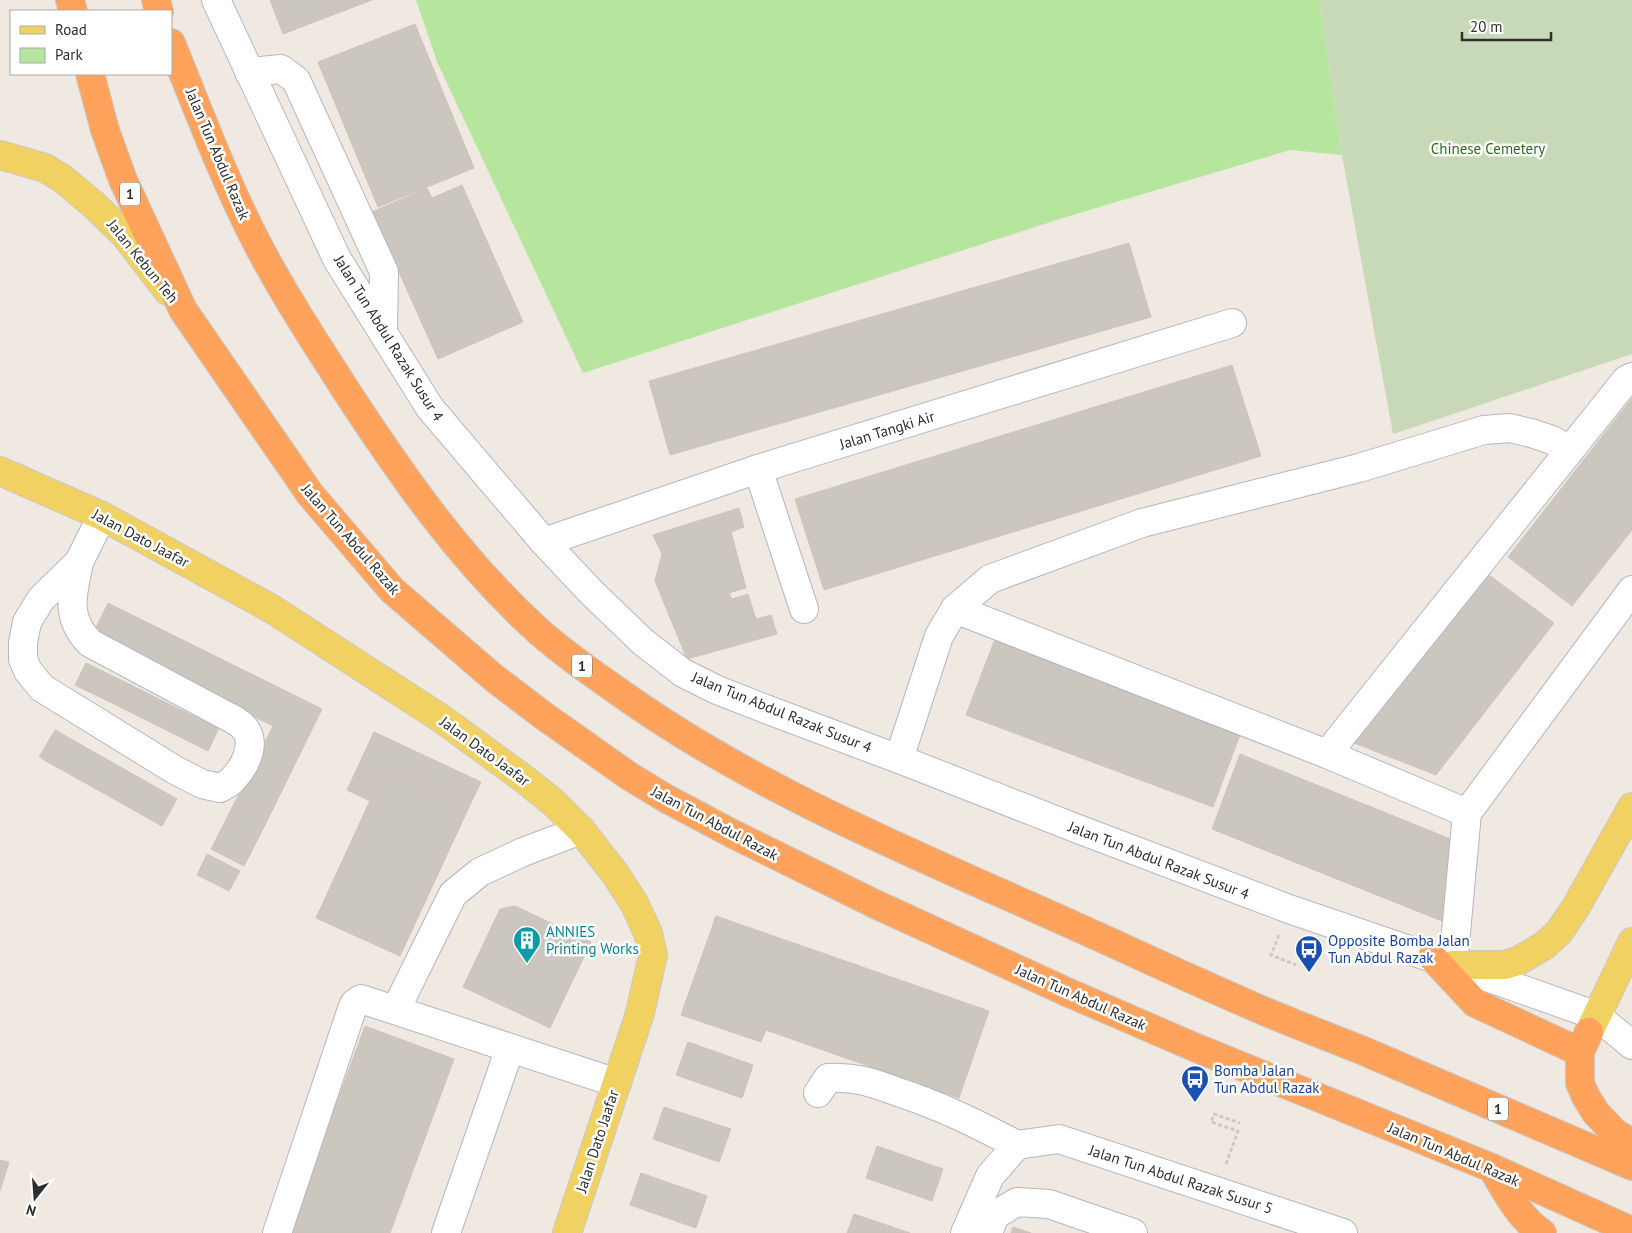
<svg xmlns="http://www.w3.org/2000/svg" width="1632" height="1233" viewBox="0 0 1632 1233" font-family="'PT Sans',sans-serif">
<rect width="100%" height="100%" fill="#efe9e1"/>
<path fill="#b6e59e" d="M416,0H1319L1342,155L1290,150L1066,217L583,373L438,64Z"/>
<path fill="#c8d9b8" d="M1319,0H1632V354L1393,434L1342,155Z"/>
<g fill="#cbc7bf" stroke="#cbc5ba">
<path d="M270,0H372L283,34Z"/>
<path d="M415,24L474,168L378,207L318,62Z"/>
<path d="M462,185L523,322L438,359L372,212L427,188L432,198Z"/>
<path d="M1129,243L1151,317L670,455L649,381Z"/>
<path d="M1232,365L1261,456L824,590L795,499Z"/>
<path d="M1632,398V530L1572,606L1508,557Z"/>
<path d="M739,508L744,527L731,532L746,588L729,593L732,599L748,594L756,619L771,615L777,634L687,659L655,581L662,554L653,535Z"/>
<path d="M1485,572L1554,623L1436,775L1354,743Z"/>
<path d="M108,603L322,709L268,819L235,802L273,726L92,636Z"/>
<path d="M995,639L1241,732L1213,807L966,715Z"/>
<path d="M86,663L125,682L114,704L75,685Z"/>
<path d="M125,682L175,707L164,729L114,704Z"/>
<path d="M175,707L219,728L208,751L164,729Z"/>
<path d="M55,730L177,799L162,826L39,757Z"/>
<path d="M374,732L481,782L469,807L385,768L370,801L347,790Z"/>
<path d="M1240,754L1463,844L1452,925L1212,829Z"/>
<path d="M385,768L469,807L400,956L316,918Z"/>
<path d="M235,802L268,819L244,866L211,849Z"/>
<path d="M207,854L240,871L229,891L197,875Z"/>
<path d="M515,906L591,942L550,1028L463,987L500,909Z"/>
<path d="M716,916L989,1011L959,1098L766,1030L761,1042L681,1015Z"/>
<path d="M365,1026L454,1059L390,1233H289Z"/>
<path d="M688,1042L753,1065L742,1098L676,1075Z"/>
<path d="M664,1107L731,1129L719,1162L653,1139Z"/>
<path d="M877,1146L943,1169L932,1201L866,1178Z"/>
<path d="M0,1160L9,1162L0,1191Z"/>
<path d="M641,1173L707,1196L696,1228L630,1205Z"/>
<path d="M854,1214L910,1233H847Z"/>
<path d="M1013,1227L1031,1233H1011Z"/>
</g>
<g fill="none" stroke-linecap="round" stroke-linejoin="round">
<g stroke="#b4b7c1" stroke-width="30">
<g id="minor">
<path d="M216,0L337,259L430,408L544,542L591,592L643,642L683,673L717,690L771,711L899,759L1078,829L1289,909L1453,965L1597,1016L1632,1045"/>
<path d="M249,72L281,69L296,80L384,272L383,332"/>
<path d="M758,469L804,609"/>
<path d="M544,542L758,469L1232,323"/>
<path d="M79,562C73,594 64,616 90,643L225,715C233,719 243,724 247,732C255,747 244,768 233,779C230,783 224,786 220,788L202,784L175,770L42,688L28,671L23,659V643L27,622L41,599L79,562L102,516"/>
<path d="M955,609L990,579L1142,523L1359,468L1484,430L1510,428L1531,433L1552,440L1570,450"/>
<path d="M1327,754L1626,380L1632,377"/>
<path d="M899,759L939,636L955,609L1327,754L1467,813"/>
<path d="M1466,978L1453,965L1467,813L1632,590"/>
<path d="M396,1009L453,894L480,872L523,852L581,830"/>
<path d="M818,1093L828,1078C854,1076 874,1083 898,1092C941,1106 977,1124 1017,1145"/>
<path d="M1017,1145L1059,1139L1343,1233"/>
<path d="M277,1233L350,1015L354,1004L361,999L617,1083"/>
<path d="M446,1233L510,1048"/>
<path d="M965,1233L990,1176L1017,1145"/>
<path d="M988,1233L995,1215L1017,1202L1049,1204L1133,1233"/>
</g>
</g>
<g stroke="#c9c9c9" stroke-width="30">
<g id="major">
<path d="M0,155L45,168L63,179L94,205L125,235L168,291"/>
<path d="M0,471L102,516L272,609L442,719L524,779L554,803L581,830L616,875L634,903L648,933L653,955L640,1013L567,1233"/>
<path d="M1453,965H1504L1518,961L1545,945L1559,932L1576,907L1632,807"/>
<path d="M1589,1032L1632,942"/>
</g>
</g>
<g stroke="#c9c9c9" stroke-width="30">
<g id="highway">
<path d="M70,0L73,11"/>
<path d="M156,0L159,11"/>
<path d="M171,43C199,112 225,182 259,247C286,298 318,347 349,395C404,479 461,560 535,628C559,650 586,669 612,687C740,780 886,842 1030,906C1103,938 1176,973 1250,1005C1288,1022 1327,1036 1366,1052C1455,1090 1543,1128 1632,1166"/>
<path d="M90,74L105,130L123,180L183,310L310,494L392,590L494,678L544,716L629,776L667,799L733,834L875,904L1067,992L1194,1047L1492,1168L1632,1231"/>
<path d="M1432,957L1475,1003L1580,1052"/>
<path d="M1589,1032L1580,1052V1083L1586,1097L1596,1113L1614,1132L1632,1143"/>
<path d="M1492,1168C1506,1191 1519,1218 1542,1233"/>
</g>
</g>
<g stroke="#c9c9c9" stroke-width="3" stroke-dasharray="4 2.5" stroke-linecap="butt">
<path d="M1279,935L1271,955L1296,965"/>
<path d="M1226,1164L1238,1131L1211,1122L1214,1114L1240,1123"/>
</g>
<use href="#minor" stroke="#fff" stroke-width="28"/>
<use href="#major" stroke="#f2d163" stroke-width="28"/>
<use href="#highway" stroke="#ffa35c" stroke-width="28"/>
</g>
<defs>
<g id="building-pin" transform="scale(1.4375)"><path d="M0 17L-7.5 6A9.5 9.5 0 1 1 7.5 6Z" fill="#0f9aa8" stroke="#fff"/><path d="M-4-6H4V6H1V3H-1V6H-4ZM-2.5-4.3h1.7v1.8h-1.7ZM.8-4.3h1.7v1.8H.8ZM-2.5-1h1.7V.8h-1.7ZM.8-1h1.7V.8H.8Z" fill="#fff"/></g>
<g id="bus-pin" transform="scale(1.4375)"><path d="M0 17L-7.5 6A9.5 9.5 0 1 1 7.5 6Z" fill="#1a4fb4" stroke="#fff"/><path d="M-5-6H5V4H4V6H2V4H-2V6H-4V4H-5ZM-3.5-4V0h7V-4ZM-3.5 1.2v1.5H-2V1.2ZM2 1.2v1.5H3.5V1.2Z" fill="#fff"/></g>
</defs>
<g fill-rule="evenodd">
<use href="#building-pin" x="527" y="940"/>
<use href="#bus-pin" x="1309" y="949"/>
<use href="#bus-pin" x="1195" y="1079"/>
</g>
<g text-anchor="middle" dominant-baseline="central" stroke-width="5" stroke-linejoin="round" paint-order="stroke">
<g fill="#fff" stroke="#6d6d6d" stroke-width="1">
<rect x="120" y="182.5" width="20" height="23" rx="4"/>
<rect x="572" y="654.5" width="20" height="23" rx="4"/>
<rect x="1488" y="1097.5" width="20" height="23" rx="4"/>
</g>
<g font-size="14" font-weight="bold" fill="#2e2e2e">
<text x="130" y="194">1</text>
<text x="582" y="666">1</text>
<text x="1498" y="1109">1</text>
</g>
<g font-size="15" fill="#2c6e1b" stroke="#fff">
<text x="1488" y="148">Chinese Cemetery</text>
</g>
<g font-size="15" fill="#2e2e2e" stroke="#fff">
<text transform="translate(218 154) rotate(67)">Jalan Tun Abdul Razak</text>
<text transform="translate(143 261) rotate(51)">Jalan Kebun Teh</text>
<text transform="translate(389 338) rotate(58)">Jalan Tun Abdul Razak Susur 4</text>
<text transform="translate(887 430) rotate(-17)">Jalan Tangki Air</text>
<text transform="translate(141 538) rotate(28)">Jalan Dato Jaafar</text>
<text transform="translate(351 539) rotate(49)">Jalan Tun Abdul Razak</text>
<text transform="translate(782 712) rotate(22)">Jalan Tun Abdul Razak Susur 4</text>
<text transform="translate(485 751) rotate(36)">Jalan Dato Jaafar</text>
<text transform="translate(715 823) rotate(28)">Jalan Tun Abdul Razak</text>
<text transform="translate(1159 860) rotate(21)">Jalan Tun Abdul Razak Susur 4</text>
<text transform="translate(1081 997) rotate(24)">Jalan Tun Abdul Razak</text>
<text transform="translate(597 1141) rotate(-72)">Jalan Dato Jaafar</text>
<text transform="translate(1454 1154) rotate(23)">Jalan Tun Abdul Razak</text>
<text transform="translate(1181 1179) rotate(18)">Jalan Tun Abdul Razak Susur 5</text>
</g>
<g font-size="15" fill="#0d838f" stroke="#fff" text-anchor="start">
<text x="546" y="931">ANNIES<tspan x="546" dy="17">Printing Works</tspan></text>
</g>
<g font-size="15" fill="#164399" stroke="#fff" text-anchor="start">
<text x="1328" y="940">Opposite Bomba Jalan<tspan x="1328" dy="17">Tun Abdul Razak</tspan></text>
<text x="1214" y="1070">Bomba Jalan<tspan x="1214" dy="17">Tun Abdul Razak</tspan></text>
</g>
</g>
<rect x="10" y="10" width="162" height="65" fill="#ffffff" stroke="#ababab"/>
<rect x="20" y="26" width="25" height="8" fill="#f2d163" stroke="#ababab"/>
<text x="55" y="35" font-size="15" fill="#2e2e2e">Road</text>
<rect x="20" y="48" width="25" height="15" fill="#b6e59e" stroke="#ababab"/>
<text x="55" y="60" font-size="15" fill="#2e2e2e">Park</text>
<g transform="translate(35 1198) rotate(197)" stroke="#ffffff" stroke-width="4" paint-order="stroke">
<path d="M0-4L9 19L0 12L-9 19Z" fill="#2e2e2e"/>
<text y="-8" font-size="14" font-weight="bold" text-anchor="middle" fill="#2e2e2e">N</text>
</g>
<path d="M1462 32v8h89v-8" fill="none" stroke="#2e2e2e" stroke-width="2.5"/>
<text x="1470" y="32" font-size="15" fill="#2e2e2e" stroke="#ffffff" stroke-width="4" paint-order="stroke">20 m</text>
</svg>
